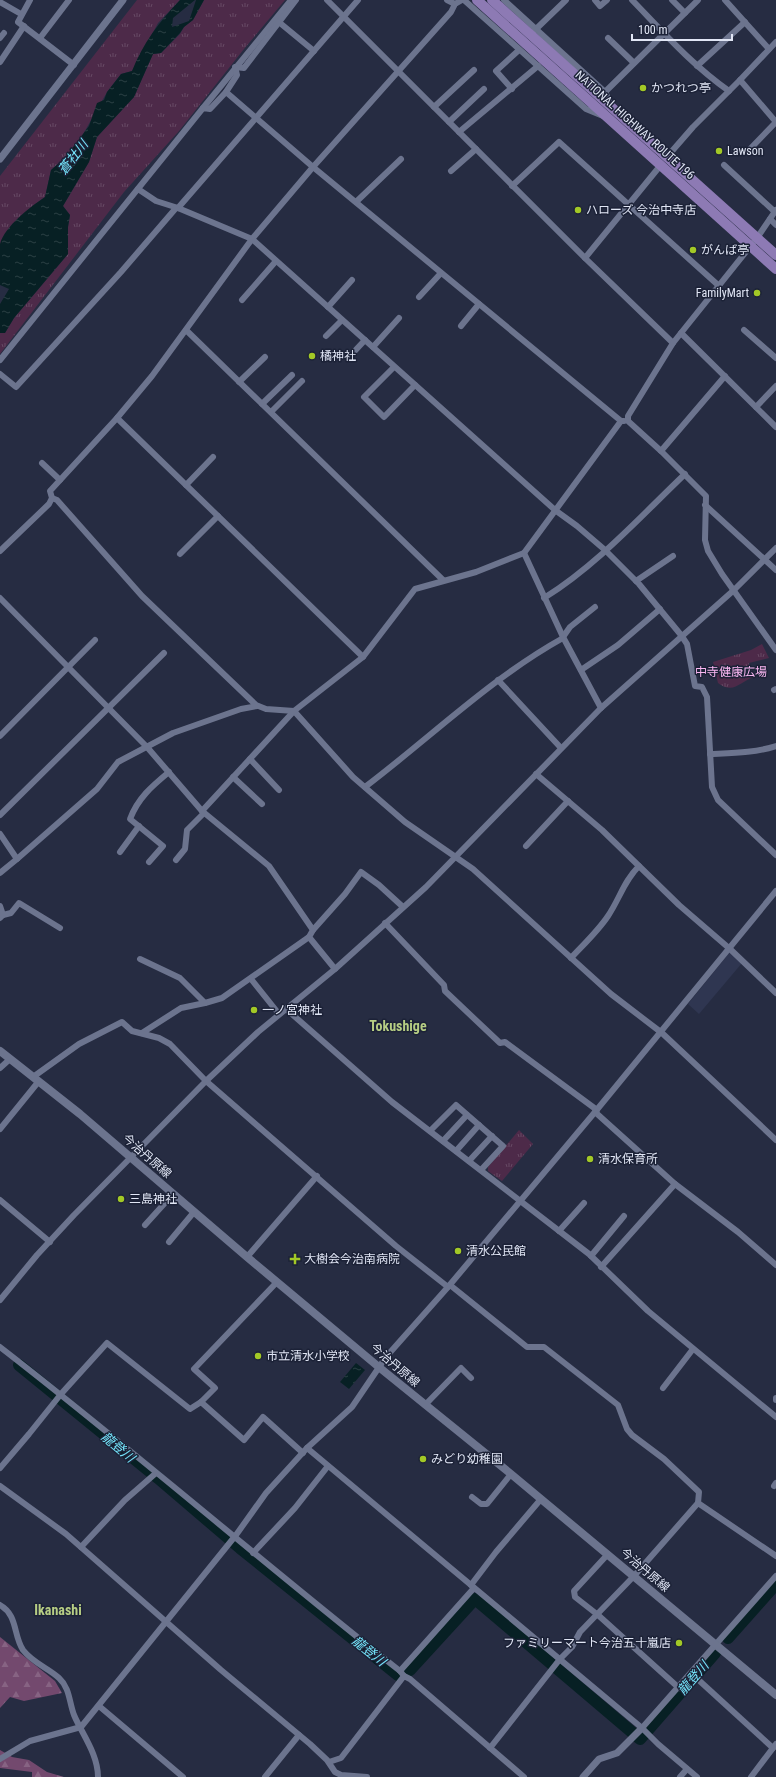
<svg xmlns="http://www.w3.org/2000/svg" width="776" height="1777" viewBox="0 0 776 1777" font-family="'Roboto Condensed','Noto Sans JP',sans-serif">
<defs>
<pattern id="grass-tufts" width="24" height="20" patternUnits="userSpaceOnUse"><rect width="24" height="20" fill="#4d2a49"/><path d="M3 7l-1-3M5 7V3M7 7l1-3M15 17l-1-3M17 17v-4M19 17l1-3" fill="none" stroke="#664964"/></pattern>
<pattern id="forest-firs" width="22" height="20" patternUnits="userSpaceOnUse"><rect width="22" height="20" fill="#73496e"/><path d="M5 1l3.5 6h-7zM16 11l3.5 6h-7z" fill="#876383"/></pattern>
<pattern id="water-ripples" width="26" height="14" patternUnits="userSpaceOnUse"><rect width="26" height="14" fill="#072024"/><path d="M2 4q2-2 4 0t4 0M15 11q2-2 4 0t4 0" fill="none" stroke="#2b4044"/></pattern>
</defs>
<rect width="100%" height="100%" fill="#262c42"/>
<path fill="#2f3651" d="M730,952L742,963L699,1014L688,1004Z"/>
<g fill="url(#grass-tufts)">
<path d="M137,0H180L158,23L132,71L121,74L107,92L82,136L65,157L51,170L45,197C26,210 12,225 0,245V176Z"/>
<path d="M204,0H285L244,49L179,131L124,192L0,354V333H5L14,318L68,254V227L70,215L63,206L89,162L97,137L134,97L153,54L161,53L180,34L184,27L193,20Z"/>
<path d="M762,644L769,658L749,663L754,677C740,681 734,695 718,683L713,662L751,650Z"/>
<path d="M519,1130L533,1144L502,1181L488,1171V1167Z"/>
</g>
<g fill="url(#forest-firs)">
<path d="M0,1637L55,1681L62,1693L24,1701L10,1697L0,1708Z"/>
<path d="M0,1750L12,1757L29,1760L47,1772L64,1777H32V1772L0,1768Z"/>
</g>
<g fill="url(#water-ripples)">
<path d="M180,0H195L173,18L172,27L189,21L196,0H204L193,20L184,27L180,33L161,53L153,54L134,97L97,137L89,162L63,206L70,215L68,227V254L14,318L5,333H0V304L9,289L0,285C0,273 0,256 0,244C5,226 30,207 45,197L51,170L65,158L89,126L97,103L104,100L107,92L121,74L132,71C143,43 159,22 180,0Z"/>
<path d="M356,1363L365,1370L349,1389L340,1382Z"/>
</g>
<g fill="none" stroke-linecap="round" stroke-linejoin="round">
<g stroke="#072024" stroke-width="12">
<path d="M19,1365L158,1478L240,1548L398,1675L410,1670L475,1599L640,1739L715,1653"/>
<path d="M728,1638L776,1584"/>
</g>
<g stroke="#6c748e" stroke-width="6">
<path d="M30,0L18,22L74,65"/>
<path d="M327,0L587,260L673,343"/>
<path d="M447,0L455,4"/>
<path d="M464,0L586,109L603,116"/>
<path d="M504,0L605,92L611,104"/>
<path d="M595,0L600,6L607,0"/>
<path d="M632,0C663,32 692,65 729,91"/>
<path d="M672,0L685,13"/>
<path d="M725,0L769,49"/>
<path d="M0,2L21,14"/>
<path d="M280,23L314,51"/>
<path d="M535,30L566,0"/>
<path d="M0,38L4,33"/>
<path d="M40,38L69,0"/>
<path d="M608,38L634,63"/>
<path d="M776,42L740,80L776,122"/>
<path d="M0,62L24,26"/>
<path d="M697,66L745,22"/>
<path d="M512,89L496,71L519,50"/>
<path d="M226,92L313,167L621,421H624"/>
<path d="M605,92L698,0"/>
<path d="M434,107L474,70"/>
<path d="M203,108L291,0"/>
<path d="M449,122L484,89"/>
<path d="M459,132L538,66"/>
<path d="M750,149L776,122"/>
<path d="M666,158L693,127L740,80"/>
<path d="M724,165L775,212"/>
<path d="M451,171L476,149"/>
<path d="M512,186L559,142L718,285"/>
<path d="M138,189L156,201L178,208L252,239L555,510L577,526L605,550L639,584L681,635L687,644L695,686L702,687L707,697L712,787L718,800L776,855"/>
<path d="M356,202L401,159"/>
<path d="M178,208L358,0"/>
<path d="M776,210L757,238L673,343L628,416V421L661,451L706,496L705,540L708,551L722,574L776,650"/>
<path d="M770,219L776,225"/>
<path d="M585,258L660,166"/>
<path d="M419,297L441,273"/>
<path d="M242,300L276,261"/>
<path d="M328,307L352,280"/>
<path d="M461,326L479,304"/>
<path d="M186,330L443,580"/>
<path d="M744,330L776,358"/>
<path d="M681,333L776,427"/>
<path d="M326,336L342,320"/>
<path d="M373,347L399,318"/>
<path d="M351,355L365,340"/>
<path d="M0,360L203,108L210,109L226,92L237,75L235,67L244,68L296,0"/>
<path d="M394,367L364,397L384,417L415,385"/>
<path d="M0,374L16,387L121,272L176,208"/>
<path d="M239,382L265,357"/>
<path d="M262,404L292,375"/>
<path d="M756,407L776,386"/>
<path d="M271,412L302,381"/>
<path d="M117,418L363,657"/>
<path d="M661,451L725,376"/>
<path d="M42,463L60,480"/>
<path d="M186,485L213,457"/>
<path d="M52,498L57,500L142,596L256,705L266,709L294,711L353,777L405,822L473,869L611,994L662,1033L776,1140"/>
<path d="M705,505L776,570"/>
<path d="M0,551L49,504L52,498L50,491L117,418L152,376L252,239L313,167L451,12L455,4L462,0"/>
<path d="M524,553L563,637L601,708"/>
<path d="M180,554L218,516"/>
<path d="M636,581L673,556"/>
<path d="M0,598L147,747L202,811L269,866L313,930L309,937L335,969"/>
<path d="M544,598C597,565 640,517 685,474"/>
<path d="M563,637L570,627L595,607"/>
<path d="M581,670L618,645L660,609"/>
<path d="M498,680L561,748"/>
<path d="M774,690L776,689"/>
<path d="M0,736L95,640"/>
<path d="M710,754C732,753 755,753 776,746"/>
<path d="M250,759L279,790"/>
<path d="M536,774L602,830L679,905L730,949L776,993"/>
<path d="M233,777L262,804"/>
<path d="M365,787C431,737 491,678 563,638"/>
<path d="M202,811L294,711L363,657L415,589L476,572L524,553L621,421"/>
<path d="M0,815L164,653"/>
<path d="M0,834L17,859L0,873"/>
<path d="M526,846L568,801"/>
<path d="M120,852L139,826"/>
<path d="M17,859L97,789L118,762L173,733L241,709L257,706"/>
<path d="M176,860L185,849L187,830L204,813"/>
<path d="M149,862L163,846L130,819C138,798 152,786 169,772"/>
<path d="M0,906L3,915L0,918"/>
<path d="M3,915L11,913L19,903L60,928"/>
<path d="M385,923L444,985L445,991L500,1043L505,1042L597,1110"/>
<path d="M313,930L345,894L361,872L379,885L403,907"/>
<path d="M571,958C584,944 598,931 608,916C620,898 624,881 639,866"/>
<path d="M140,959L180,978L205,1003L222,998L309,937"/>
<path d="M251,979L279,1014"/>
<path d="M285,1008L392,1102L589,1254L648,1311L776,1417"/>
<path d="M142,1033L181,1008L205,1003"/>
<path d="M0,1068L10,1059"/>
<path d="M33,1077L79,1044L122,1022L132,1031L159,1038L170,1044L206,1081L396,1246L448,1287"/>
<path d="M595,1112L675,1184L738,1232L776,1265"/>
<path d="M0,1129L39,1081"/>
<path d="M430,1131L456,1105L503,1146L481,1170"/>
<path d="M443,1141L467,1115"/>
<path d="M456,1151L479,1125"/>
<path d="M469,1161L492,1136"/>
<path d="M0,1200L50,1242"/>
<path d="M145,1225L173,1194"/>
<path d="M559,1231L584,1203"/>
<path d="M169,1242L194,1212"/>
<path d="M591,1256L624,1216"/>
<path d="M247,1257L317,1176"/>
<path d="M601,1267L675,1184"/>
<path d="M450,1285L527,1347H544L618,1405L627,1429L632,1435L664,1459L699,1492L698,1503"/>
<path d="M0,1300L37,1255L74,1215L206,1081L258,1032L335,969L426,887L601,708L734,590L776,548"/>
<path d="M0,1347C136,1452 265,1565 400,1671L404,1676"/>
<path d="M663,1388L693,1349"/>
<path d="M776,1398V1400"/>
<path d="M201,1402L244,1440L263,1417L303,1453"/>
<path d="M425,1405L461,1368L471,1378"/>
<path d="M307,1448L642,1728L658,1744L697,1777"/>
<path d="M0,1468L29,1434L61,1394L107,1343L190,1409L201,1402L215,1388L194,1369L277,1282"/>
<path d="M0,1486L66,1534L221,1670L310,1744L327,1760L335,1772L341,1775L367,1777"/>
<path d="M774,1486L776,1483"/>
<path d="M472,1497L481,1504H487L511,1474"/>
<path d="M81,1547L125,1500L156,1473"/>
<path d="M253,1553L295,1508L328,1466"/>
<path d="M608,1554L574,1591L575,1597L598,1615L679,1688"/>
<path d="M471,1585L496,1552L541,1499"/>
<path d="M0,1605C18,1615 13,1635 23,1650C33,1663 48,1668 59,1678C70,1688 69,1702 74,1715C82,1734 98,1754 98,1777"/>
<path d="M400,1671L474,1588"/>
<path d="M692,1674L773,1748"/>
<path d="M99,1706L183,1777"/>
<path d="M642,1728L776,1576"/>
<path d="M490,1748L560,1659L572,1647L580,1632L634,1576L698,1503L776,1556"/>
<path d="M0,1759L30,1741L81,1727L236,1535L266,1493L307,1448L352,1407L386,1357L448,1287L595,1112L776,891"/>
<path d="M329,1762L341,1758L404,1676L410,1679L524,1777"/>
<path d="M265,1777L299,1735"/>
<path d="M680,1777L687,1769"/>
<path d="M751,1777L776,1744"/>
</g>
<g stroke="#6c748e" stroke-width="7">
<path d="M0,159L123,0"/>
<path d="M583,1777L599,1759L617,1753L642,1728"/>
</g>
<path stroke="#6c748e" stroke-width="8" d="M0,1051L80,1114L247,1257L380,1368L511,1474L776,1695"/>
<g stroke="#8d7ab4" stroke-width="10">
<path d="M477,0L776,269"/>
<path d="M492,0L776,255"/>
</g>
</g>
<g fill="#a3c926" stroke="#1c2237" stroke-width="1.5">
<circle cx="643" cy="88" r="4"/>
<circle cx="719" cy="151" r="4"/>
<circle cx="578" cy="210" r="4"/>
<circle cx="693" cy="250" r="4"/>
<circle cx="757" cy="293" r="4"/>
<circle cx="312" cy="356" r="4"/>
<circle cx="254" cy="1010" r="4"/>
<circle cx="590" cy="1159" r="4"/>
<circle cx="121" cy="1199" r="4"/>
<circle cx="458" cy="1251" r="4"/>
<path d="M293 1253h4v4h4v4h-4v4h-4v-4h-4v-4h4z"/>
<circle cx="258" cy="1356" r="4"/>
<circle cx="423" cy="1459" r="4"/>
<circle cx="679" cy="1643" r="4"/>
</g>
<g text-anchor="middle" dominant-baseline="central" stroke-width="3" stroke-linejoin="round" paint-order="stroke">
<g font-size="12" fill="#e1e6f5" stroke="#1c2237" text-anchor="start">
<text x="651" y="88">かつれつ亭</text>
<text x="727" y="151">Lawson</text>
<text x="586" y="210">ハローズ 今治中寺店</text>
<text x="701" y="250">がんば亭</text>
<text x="749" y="293" text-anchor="end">FamilyMart</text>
<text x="320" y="356">橘神社</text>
<text x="262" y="1010">一ノ宮神社</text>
<text x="598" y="1159">清水保育所</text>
<text x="129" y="1199">三島神社</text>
<text x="466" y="1251">清水公民館</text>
<text x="304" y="1259">大樹会今治南病院</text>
<text x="266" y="1356">市立清水小学校</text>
<text x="431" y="1459">みどり幼稚園</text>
<text x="671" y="1643" text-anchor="end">ファミリーマート今治五十嵐店</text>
</g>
<g font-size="12" fill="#e1e6f5" stroke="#1c2237">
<text transform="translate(635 125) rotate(42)">NATIONAL HIGHWAY ROUTE 196</text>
<text transform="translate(147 1156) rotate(41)">今治丹原線</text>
<text transform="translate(395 1365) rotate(40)">今治丹原線</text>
<text transform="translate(645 1570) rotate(40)">今治丹原線</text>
</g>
<g font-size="12" fill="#fab7f2" stroke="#1c2237">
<text x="731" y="672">中寺健康広場</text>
</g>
<g font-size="13" font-style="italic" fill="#75e6fc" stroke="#1c2237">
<text transform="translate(73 157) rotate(-52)">蒼社川</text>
<text transform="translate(118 1447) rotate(40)">龍登川</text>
<text transform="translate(369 1651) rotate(39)">龍登川</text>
<text transform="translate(693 1678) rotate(-49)">龍登川</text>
</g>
<g font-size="14" font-weight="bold" fill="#b7ce84" stroke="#1c2237">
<text x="398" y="1026">Tokushige</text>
<text x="58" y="1610">Ikanashi</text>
</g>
</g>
<path d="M632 34v6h100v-6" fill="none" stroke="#e1e6f5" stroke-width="2"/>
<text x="638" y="34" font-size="12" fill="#e1e6f5" stroke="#1c2237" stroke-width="3" paint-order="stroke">100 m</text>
</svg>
